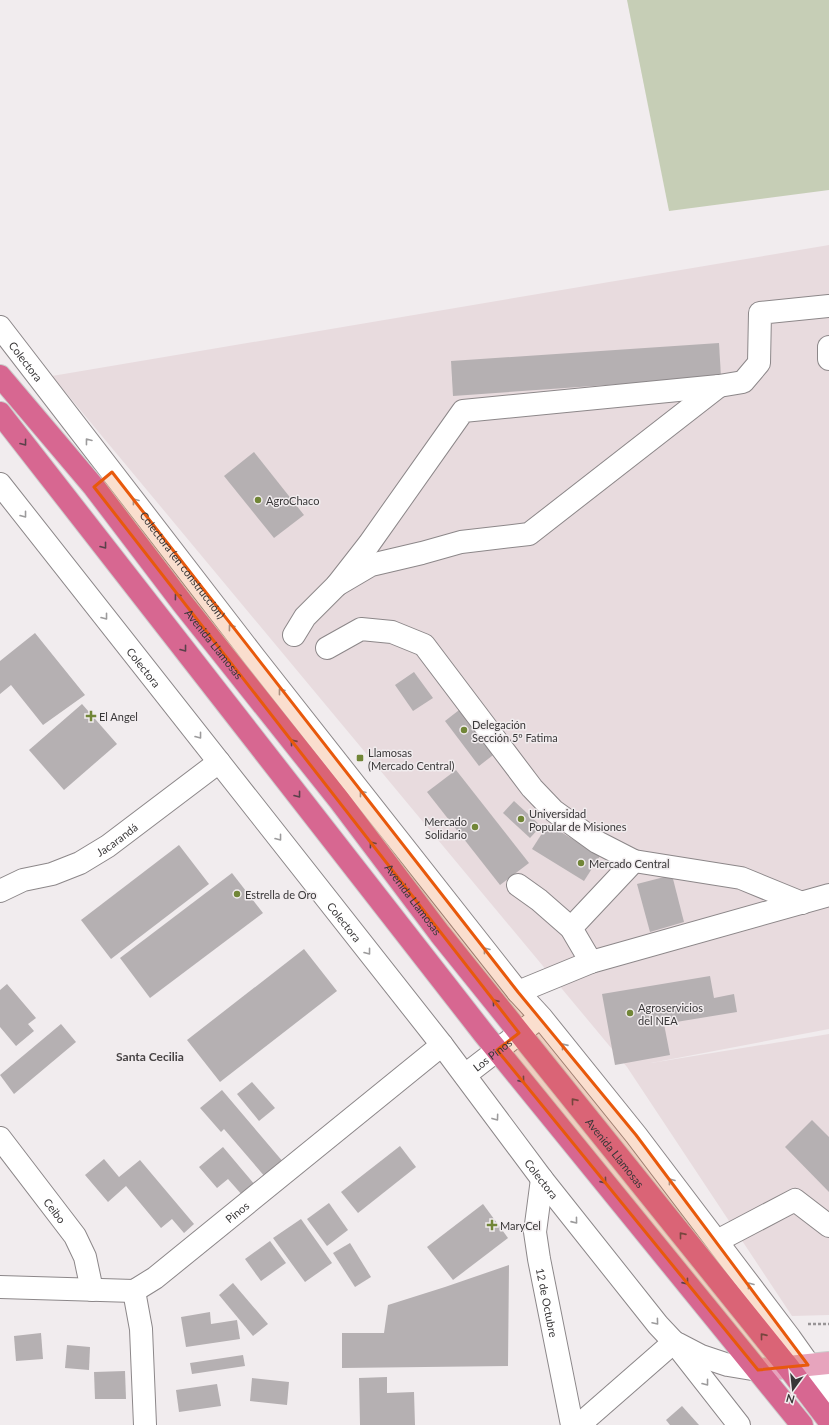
<svg xmlns="http://www.w3.org/2000/svg" width="829" height="1425" viewBox="0 0 829 1425" font-family="Lato,sans-serif">
<rect width="100%" height="100%" fill="#f1ecee"/>
<path fill="#e8dbde" d="M829,245V1029L651,1063L829,1034V1315L792,1316L627,1067L52,376Z"/>
<path fill="#c6ceb6" d="M627,0H829V190L669,211Z"/>
<g fill="#b5b0b2">
<path d="M719,343L721,377L453,396L451,361Z"/>
<path d="M254,452L304,515L274,538L224,476Z"/>
<path d="M35,633L85,695L43,725L11,685L0,694V661Z"/>
<path d="M414,672L433,698L413,711L395,685Z"/>
<path d="M82,704L117,744L64,790L29,750Z"/>
<path d="M463,707L497,752L479,766L445,721Z"/>
<path d="M456,770L529,863L500,885L427,792Z"/>
<path d="M514,801L541,826L530,838L503,813Z"/>
<path d="M548,824L600,856L584,881L532,849Z"/>
<path d="M179,845L209,884L111,959L81,920Z"/>
<path d="M232,873L263,913L150,998L120,958Z"/>
<path d="M672,875L684,922L650,932L637,884Z"/>
<path d="M304,949L337,991L220,1082L187,1040Z"/>
<path d="M710,976L714,998L734,994L737,1012L664,1024L670,1055L615,1065L602,994Z"/>
<path d="M7,984L36,1018L28,1024L34,1031L16,1046L0,1027V990Z"/>
<path d="M61,1024L76,1042L14,1094L0,1075Z"/>
<path d="M252,1082L275,1108L259,1121L237,1094Z"/>
<path d="M222,1090L284,1163L266,1178L224,1129L221,1132L200,1108Z"/>
<path d="M812,1120L829,1137V1192L785,1147Z"/>
<path d="M400,1146L416,1167L358,1213L341,1192Z"/>
<path d="M223,1147L255,1185L243,1196L228,1179L217,1188L199,1167Z"/>
<path d="M104,1159L119,1177L140,1160L194,1224L184,1233L172,1219L161,1228L126,1186L108,1202L85,1175Z"/>
<path d="M329,1203L348,1230L327,1246L307,1219Z"/>
<path d="M483,1204L508,1238L453,1280L427,1247Z"/>
<path d="M301,1219L332,1263L305,1282L273,1238Z"/>
<path d="M270,1241L286,1263L261,1281L245,1259Z"/>
<path d="M350,1243L371,1277L355,1287L333,1253Z"/>
<path d="M509,1265L508,1366L342,1368V1333H384L388,1305L445,1287Z"/>
<path d="M233,1283L268,1324L253,1336L219,1295Z"/>
<path d="M210,1312L211,1324L237,1320L240,1339L186,1347L181,1317Z"/>
<path d="M41,1333L43,1359L16,1361L14,1336Z"/>
<path d="M67,1345L90,1347L89,1370L65,1368Z"/>
<path d="M243,1355L245,1366L192,1374L190,1363Z"/>
<path d="M125,1371L126,1399H95L94,1372Z"/>
<path d="M387,1377V1393L414,1392L415,1425H360L359,1378Z"/>
<path d="M252,1378L289,1382L287,1405L250,1401Z"/>
<path d="M217,1384L221,1406L179,1412L176,1390Z"/>
<path d="M682,1406L699,1425H670L666,1420Z"/>
</g>
<g fill="none" stroke-linecap="round" stroke-linejoin="round">
<g stroke="#8c8789" stroke-width="24">
<g id="minor">
<path id="s1" d="M0,327L255,658L518,992L541,1017L636,1135L790,1338L829,1393"/>
<path d="M829,347V359"/>
<path id="s2" d="M0,484L442,1045L542,1179L658,1325L674,1342L739,1425"/>
<path d="M337,585L369,544L463,411L719,386L743,382L759,363L760,313L829,306"/>
<path d="M294,635L305,617L337,585L371,565L422,553L461,542L529,534L719,386"/>
<path d="M327,648L361,629L392,632L424,645L532,788L554,811L597,842L634,861L741,878L802,903"/>
<path d="M518,885L539,900L571,928L591,962"/>
<path id="s3" d="M0,891L23,880L52,874L80,863L108,846L219,762"/>
<path d="M571,928L634,861"/>
<path d="M518,992L591,962L829,895"/>
<path id="s4" d="M465,1075L534,1022"/>
<path id="s5" d="M0,1138L75,1236L85,1257L92,1290"/>
<path id="s6" d="M542,1179L535,1232L539,1259L572,1425"/>
<path d="M717,1241L795,1200L829,1226"/>
<path id="s7" d="M0,1287L134,1291L155,1278L442,1045"/>
<path d="M134,1291L141,1329L145,1425"/>
<path d="M678,1344L701,1356L728,1365L758,1370"/>
<path d="M579,1425L674,1342"/>
</g>
</g>
<g stroke="#cccbcb" stroke-width="24">
<path id="major" d="M758,1370L829,1363"/>
</g>
<g stroke="#cccbcb" stroke-width="24">
<g id="highway">
<path id="s8" d="M0,376L94,487L183,604L339,800L440,934L788,1367L829,1421"/>
<path d="M0,413L484,1034L802,1425"/>
</g>
</g>
<path stroke="#989496" stroke-width="2.5" stroke-dasharray="3 2" stroke-linecap="butt" d="M808,1324H829"/>
<use href="#minor" stroke="#fff" stroke-width="22"/>
<use href="#major" stroke="#e7a4bd" stroke-width="22"/>
<use href="#highway" stroke="#d76791" stroke-width="22"/>
</g>
<defs><path id="oneway-chevron" d="M-2-3.5L2.5 0L-2 3.5" fill="none" stroke-width="1.6" stroke-linecap="round" stroke-linejoin="round"/></defs>
<g stroke="#9c9b9c">
<use href="#oneway-chevron" transform="translate(88 441) rotate(-128)"/>
<use href="#oneway-chevron" transform="translate(135 501) rotate(-127)"/>
<use href="#oneway-chevron" transform="translate(24 515) rotate(52)"/>
<use href="#oneway-chevron" transform="translate(105 617) rotate(52)"/>
<use href="#oneway-chevron" transform="translate(231 627) rotate(-127)"/>
<use href="#oneway-chevron" transform="translate(281 691) rotate(-128)"/>
<use href="#oneway-chevron" transform="translate(199 736) rotate(52)"/>
<use href="#oneway-chevron" transform="translate(362 793) rotate(-128)"/>
<use href="#oneway-chevron" transform="translate(279 838) rotate(52)"/>
<use href="#oneway-chevron" transform="translate(486 950) rotate(-128)"/>
<use href="#oneway-chevron" transform="translate(368 952) rotate(52)"/>
<use href="#oneway-chevron" transform="translate(564 1046) rotate(-129)"/>
<use href="#oneway-chevron" transform="translate(496 1118) rotate(54)"/>
<use href="#oneway-chevron" transform="translate(671 1181) rotate(-127)"/>
<use href="#oneway-chevron" transform="translate(575 1221) rotate(51)"/>
<use href="#oneway-chevron" transform="translate(750 1285) rotate(-127)"/>
<use href="#oneway-chevron" transform="translate(656 1322) rotate(50)"/>
<use href="#oneway-chevron" transform="translate(706 1383) rotate(52)"/>
</g>
<g stroke="#59414a">
<use href="#oneway-chevron" transform="translate(24 443) rotate(52)"/>
<use href="#oneway-chevron" transform="translate(104 546) rotate(52)"/>
<use href="#oneway-chevron" transform="translate(177 596) rotate(-127)"/>
<use href="#oneway-chevron" transform="translate(184 649) rotate(52)"/>
<use href="#oneway-chevron" transform="translate(293 742) rotate(-129)"/>
<use href="#oneway-chevron" transform="translate(298 795) rotate(52)"/>
<use href="#oneway-chevron" transform="translate(372 844) rotate(-127)"/>
<use href="#oneway-chevron" transform="translate(495 1002) rotate(-129)"/>
<use href="#oneway-chevron" transform="translate(522 1080) rotate(51)"/>
<use href="#oneway-chevron" transform="translate(574 1101) rotate(-129)"/>
<use href="#oneway-chevron" transform="translate(604 1181) rotate(51)"/>
<use href="#oneway-chevron" transform="translate(682 1235) rotate(-129)"/>
<use href="#oneway-chevron" transform="translate(686 1282) rotate(51)"/>
<use href="#oneway-chevron" transform="translate(763 1336) rotate(-129)"/>
</g>
<path fill="#e8590c" fill-opacity="0.2" stroke="#e8590c" stroke-width="3" stroke-linejoin="round" d="M112,472L518,992L636,1135L808,1365L758,1370L497,1050L519,1033L94,487Z"/>
<g fill="#718637" stroke="#f1ecee" stroke-width="1.5">
<circle cx="258" cy="500" r="4"/>
<path d="M89 710h4v4h4v4h-4v4h-4v-4h-4v-4h4z"/>
<circle cx="464" cy="730" r="4"/>
<rect x="356" y="754" width="8" height="8" rx="2"/>
<circle cx="521" cy="819" r="4"/>
<circle cx="475" cy="827" r="4"/>
<circle cx="581" cy="863" r="4"/>
<circle cx="237" cy="894" r="4"/>
<circle cx="630" cy="1013" r="4"/>
<path d="M490 1219h4v4h4v4h-4v4h-4v-4h-4v-4h4z"/>
</g>
<g text-anchor="middle" dominant-baseline="central" stroke-width="3" stroke-linejoin="round" paint-order="stroke">
<g font-size="11" fill="#393738" stroke="#f1ecee">
<text stroke="none"><textPath href="#s1" startOffset="43">Colectora</textPath></text>
<text stroke="none"><textPath href="#s1" startOffset="300">Colectora (en construcción)</textPath></text>
<text stroke="none"><textPath href="#s8" startOffset="343">Avenida Llamosas</textPath></text>
<text stroke="none"><textPath href="#s2" startOffset="233">Colectora</textPath></text>
<text stroke="none"><textPath href="#s3" startOffset="129">Jacarandá</textPath></text>
<text stroke="none"><textPath href="#s8" startOffset="667">Avenida Llamosas</textPath></text>
<text stroke="none"><textPath href="#s2" startOffset="557">Colectora</textPath></text>
<text stroke="none"><textPath href="#s4" startOffset="34">Los Pinos</textPath></text>
<text stroke="none"><textPath href="#s8" startOffset="991">Avenida Llamosas</textPath></text>
<text stroke="none"><textPath href="#s2" startOffset="881">Colectora</textPath></text>
<text stroke="none"><textPath href="#s5" startOffset="91">Ceibo</textPath></text>
<text stroke="none"><textPath href="#s7" startOffset="264">Pinos</textPath></text>
<text stroke="none"><textPath href="#s6" startOffset="125">12 de Octubre</textPath></text>
</g>
<g font-size="11" fill="#393738" stroke="#f1ecee" text-anchor="start">
<text x="266" y="500">AgroChaco</text>
<text x="99" y="716">El Angel</text>
<text x="472" y="724">Delegación<tspan x="472" dy="13">Sección 5º Fatima</tspan></text>
<text x="368" y="752">Llamosas<tspan x="368" dy="13">(Mercado Central)</tspan></text>
<text x="529" y="813">Universidad<tspan x="529" dy="13">Popular de Misiones</tspan></text>
<text x="467" y="821" text-anchor="end">Mercado<tspan x="467" dy="13">Solidario</tspan></text>
<text x="589" y="863">Mercado Central</text>
<text x="245" y="894">Estrella de Oro</text>
<text x="638" y="1007">Agroservicios<tspan x="638" dy="13">del NEA</tspan></text>
<text x="500" y="1225">MaryCel</text>
</g>
<g font-size="12" font-weight="bold" fill="#484445" stroke="#f1ecee">
<text x="150" y="1056">Santa Cecilia</text>
</g>
</g>
<g transform="translate(793 1389) rotate(195)" stroke="#f1ecee" stroke-width="3" paint-order="stroke">
<path d="M0-3L7 15L0 10L-7 15Z" fill="#393738"/>
<text y="-6" font-size="11" font-weight="bold" text-anchor="middle" fill="#393738">N</text>
</g>
</svg>
